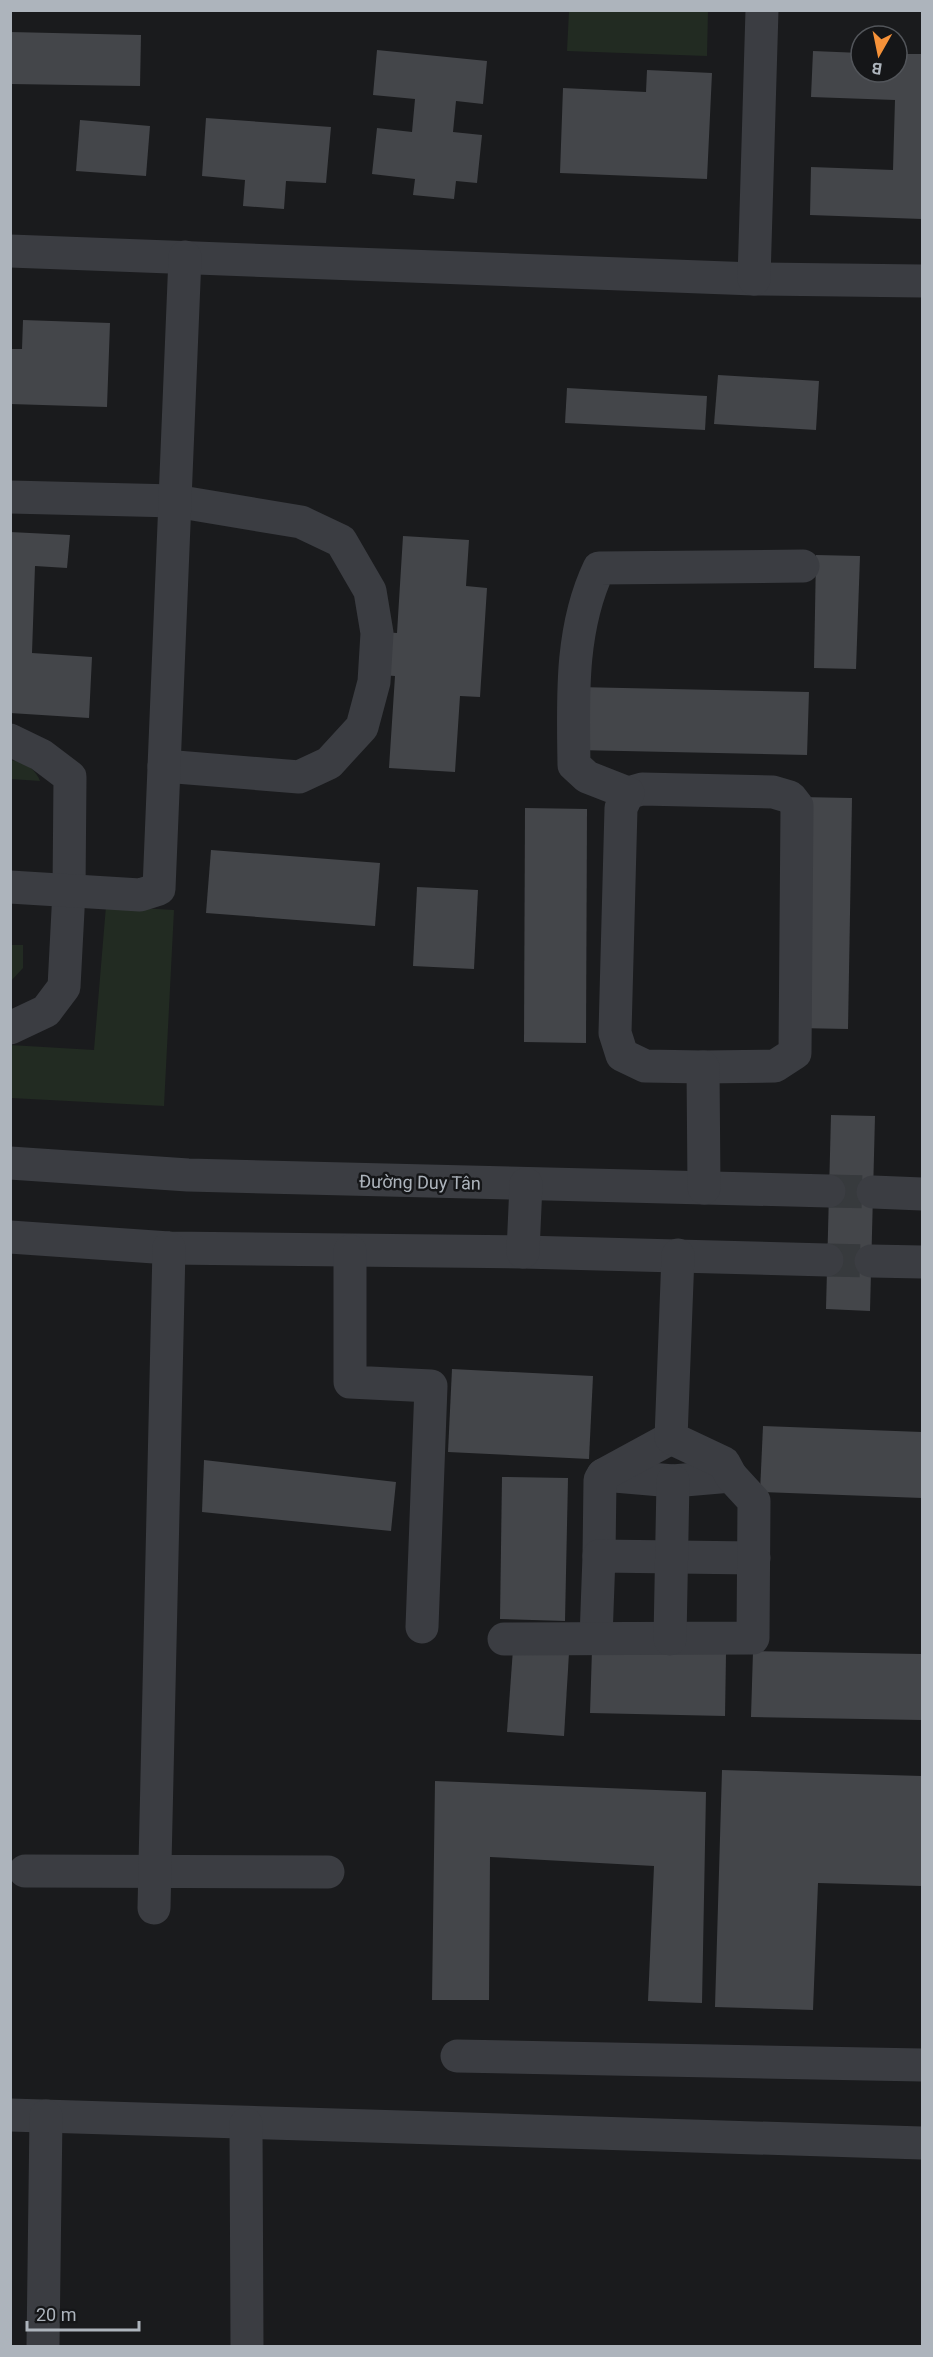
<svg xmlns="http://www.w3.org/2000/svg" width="933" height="2357" viewBox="0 0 933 2357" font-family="Roboto,sans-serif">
<rect width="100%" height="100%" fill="#1a1b1d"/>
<g fill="#222b22">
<path d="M569,11H708L707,56L567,51Z"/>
<path d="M10,760C23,761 35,768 40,781L11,779Z"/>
<path d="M106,906L174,910L164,1106L11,1098L10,1045L94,1050Z"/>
<path d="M11,945H23V968L11,981Z"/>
</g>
<g fill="#44464a">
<path d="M10,32L141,35L140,86L10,84Z"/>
<path d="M377,50L487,61L483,104L456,101L453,132L482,135L477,183L456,181L454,199L413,195L415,179L372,174L377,128L412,132L415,99L373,95Z"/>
<path d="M813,51L861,53V72H897V54H922V219L810,215L811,167L893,170L895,100L811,97Z"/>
<path d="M647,70L712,73L707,179L560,173L563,88L646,92Z"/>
<path d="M206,118L331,127L326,183L286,181L284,209L243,206L245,180L202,176Z"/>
<path d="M80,120L150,126L146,176L76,171Z"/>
<path d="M23,320L110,323L107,407L10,404V349H22Z"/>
<path d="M718,375L819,381L816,430L714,424Z"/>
<path d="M567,388L707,396L705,430L565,423Z"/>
<path d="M10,532L70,535L67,568L35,566L32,653L92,657L89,718L10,713Z"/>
<path d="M403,536L469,540L466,586L487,588L480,697L460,696L455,772L389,768L395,676L381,675L384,632L397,633Z"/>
<path d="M816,555L860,556L856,669L814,668Z"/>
<path d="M577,687L809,692L807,755L576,750Z"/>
<path d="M800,797L852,798L848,1029L797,1028Z"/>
<path d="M525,808L587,809L586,1043L524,1042Z"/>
<path d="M211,850L380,863L375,926L206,913Z"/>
<path d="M417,887L478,890L474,969L413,966Z"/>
<path d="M831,1115L875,1116L870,1311L826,1309Z"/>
<path d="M452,1369L593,1376L589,1459L448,1452Z"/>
<path d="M763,1426L922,1432V1498L760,1492Z"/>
<path d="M204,1460L396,1482L391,1531L202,1512Z"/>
<path d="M502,1477L568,1478L565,1621L500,1619Z"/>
<path d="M513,1649L569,1653L564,1736L507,1732Z"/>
<path d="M592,1650L726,1654L725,1716L590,1713Z"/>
<path d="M753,1651L922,1654V1720L751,1717Z"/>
<path d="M722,1770L922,1776V1886L818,1883L813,2010L715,2007Z"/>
<path d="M435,1781L706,1792L702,2003L648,2001L654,1866L490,1857L489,2000H432Z"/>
</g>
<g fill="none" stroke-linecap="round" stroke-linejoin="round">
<g stroke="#373a3d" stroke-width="33" stroke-dasharray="33 16" stroke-linecap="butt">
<path d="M829,1191L873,1192"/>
<path d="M827,1260L871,1261"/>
</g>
<g stroke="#3b3d42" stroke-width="33">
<path d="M10,251L754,279L922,281"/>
<path d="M754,279L762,10"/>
<path d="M10,497L175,501L301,522L341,541L370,591L377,633L374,682L362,727L329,763L299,777L164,766"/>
<path d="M10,740L41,755L70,777L69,891L64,987L46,1011L10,1028"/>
<path d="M628,793L642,789L773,792L790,797L797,806L795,1053L775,1066L703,1067"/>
<path d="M10,887L140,895L159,889L185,257"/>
<path d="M10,1163L188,1175L829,1191"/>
<path d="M704,1188L703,1067L645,1066L622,1055L615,1033L621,808L628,793L587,777L574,765C573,698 570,629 599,568L803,566"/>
<path d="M873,1192L922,1194"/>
<path d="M10,1237L169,1248L523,1252L827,1260"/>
<path d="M350,1251V1382L431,1386L422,1627"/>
<path d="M523,1252L526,1184"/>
<path d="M871,1261L922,1262"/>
<path d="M603,1475L673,1481L731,1476"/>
<path d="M599,1556L600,1480L603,1475L671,1438"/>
<path d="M596,1638L599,1556L754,1558"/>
<path d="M504,1639L753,1638L754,1501L731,1476L724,1463L671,1438L678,1255"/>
<path d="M670,1639L673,1481"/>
<path d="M25,1871L328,1872"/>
<path d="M154,1908L169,1248"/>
<path d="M457,2056L922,2065"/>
<path d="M10,2115L922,2143"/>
<path d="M246,2124L247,2346"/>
<path d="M43,2346L46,2116"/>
</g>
</g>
<g text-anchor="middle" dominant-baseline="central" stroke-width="5" stroke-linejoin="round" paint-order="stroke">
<g font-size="18" fill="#adb4bc" stroke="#151618">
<text transform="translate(420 1182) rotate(1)">Đường Duy Tân</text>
</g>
</g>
<rect width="933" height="2357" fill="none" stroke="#adb4bc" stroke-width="24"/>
<g transform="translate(879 54) rotate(189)"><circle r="28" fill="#151618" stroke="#52555a" stroke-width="1.5"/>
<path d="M0-4.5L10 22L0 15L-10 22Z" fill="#f69239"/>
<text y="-9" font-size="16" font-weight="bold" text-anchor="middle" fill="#adb4bc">B</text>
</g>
<path d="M27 2321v9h112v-9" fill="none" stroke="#adb4bc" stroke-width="3"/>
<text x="36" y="2321" font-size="18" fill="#adb4bc" stroke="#151618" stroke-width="4.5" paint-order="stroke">20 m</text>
</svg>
